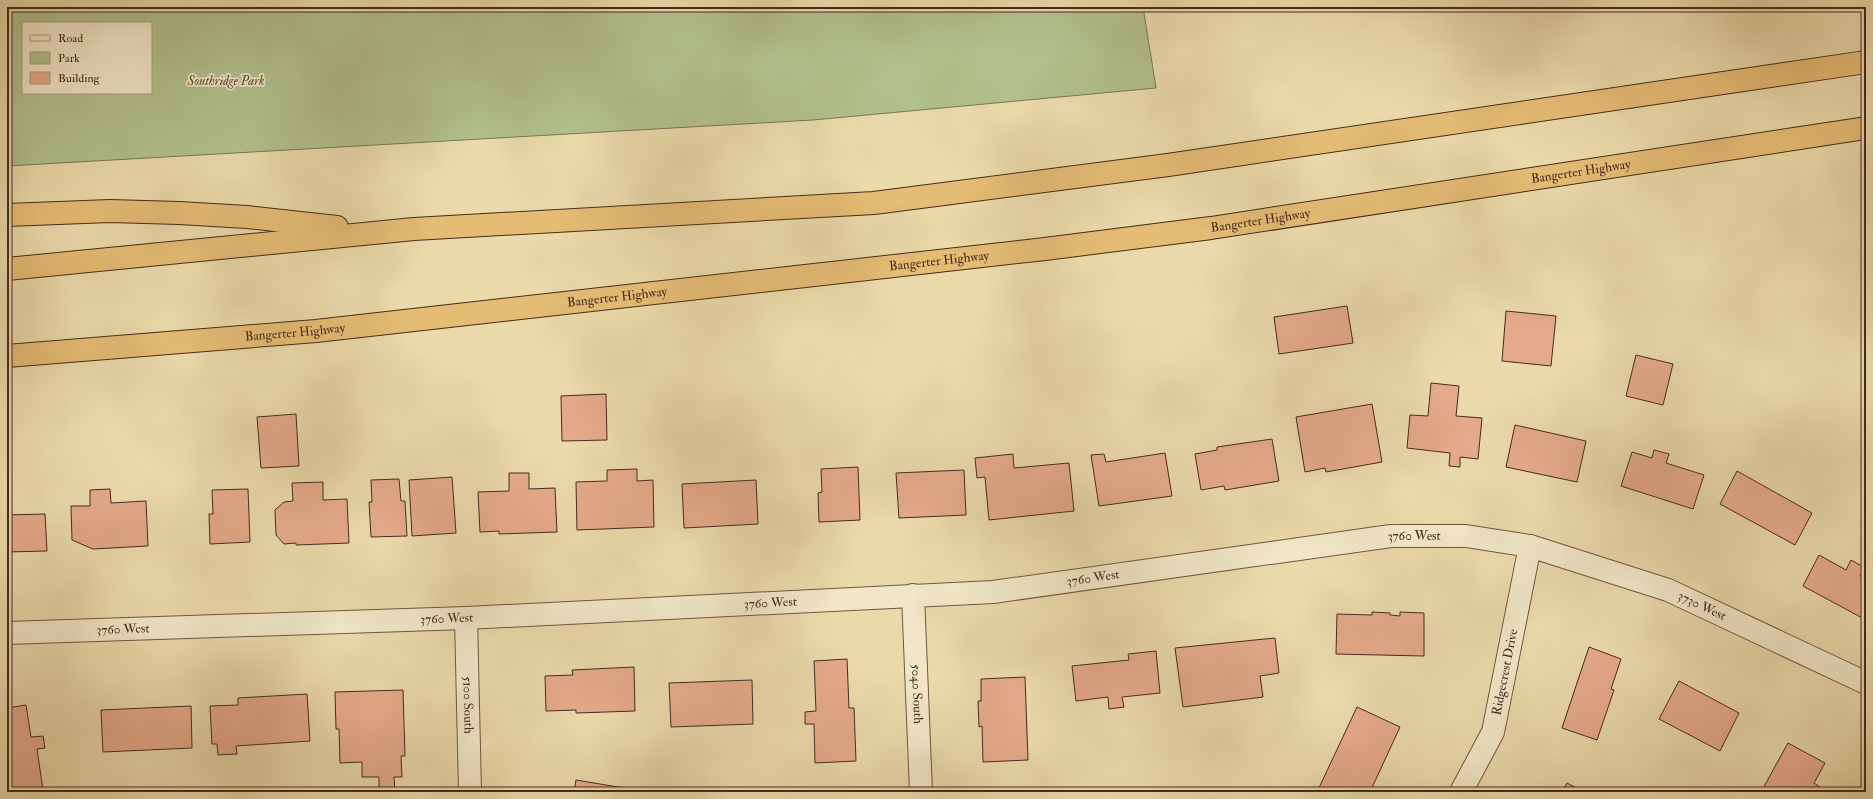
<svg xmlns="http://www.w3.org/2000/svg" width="1873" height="799" viewBox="0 0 1873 799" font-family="'IM FELL Double Pica',serif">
<rect width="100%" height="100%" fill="#ead9a9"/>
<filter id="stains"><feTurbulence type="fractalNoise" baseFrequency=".005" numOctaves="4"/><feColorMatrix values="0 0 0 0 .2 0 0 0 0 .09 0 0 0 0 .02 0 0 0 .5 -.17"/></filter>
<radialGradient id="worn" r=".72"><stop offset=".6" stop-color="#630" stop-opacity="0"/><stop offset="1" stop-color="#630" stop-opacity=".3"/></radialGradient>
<path fill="#b1c08c" stroke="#7c7556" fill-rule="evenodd" d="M7,7H1143L1156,88L813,120L7,166ZM23,23H151V93H23Z"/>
<g fill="#e5aa89" stroke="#472a20">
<path d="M1347,306L1353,343L1279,354L1274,317Z"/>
<path d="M1506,311L1556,316L1551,366L1502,361Z"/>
<path d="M1636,355L1673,364L1663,405L1626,396Z"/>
<path d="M1431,383L1459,386L1456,416L1482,418L1478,459L1460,457V467L1449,466L1450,453L1407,448L1410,415L1428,416Z"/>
<path d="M606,394L607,440L562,441L561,396Z"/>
<path d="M1372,404L1382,462L1326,472L1325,468L1305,472L1296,417Z"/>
<path d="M296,414L299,466L261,468L257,417Z"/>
<path d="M1515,425L1586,441L1577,482L1506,467Z"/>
<path d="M1272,439L1279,481L1225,490L1224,486L1201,490L1195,454L1217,450V447Z"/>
<path d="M1654,450L1669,454L1666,463L1704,475L1693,509L1621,486L1632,452L1652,458Z"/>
<path d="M1165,453L1172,496L1099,506L1091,455L1104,454L1106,462Z"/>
<path d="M1013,454L1014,468L1069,463L1074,511L989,520L985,477L977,478L975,458Z"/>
<path d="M858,467L860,520L819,522L818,493L822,492L821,469Z"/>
<path d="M637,469V481L653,480L654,527L577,530L576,482L607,481V470Z"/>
<path d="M964,470L966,515L899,518L896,473Z"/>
<path d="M1737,471L1812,513L1795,545L1720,504Z"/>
<path d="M509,473H529V489L555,488L557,532L499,534V531L480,532L478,492L509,491Z"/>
<path d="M452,477L456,533L412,536L409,480Z"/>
<path d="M399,479L401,501H405L407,536L371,537L369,502H372L371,480Z"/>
<path d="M756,480L758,524L684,528L682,484Z"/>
<path d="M323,482V500L347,499L349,543L296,545V543L284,544L276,535L275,510L284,502L293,501L292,483Z"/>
<path d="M110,489L111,503L146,501L148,546L93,549L72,540L71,506H90V490Z"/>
<path d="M248,489L250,542L210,544L209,514H213L212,490Z"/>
<path d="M45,514L47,551L7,552V515Z"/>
<path d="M1819,555L1846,570L1851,560L1865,568L1860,576L1866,579V620L1803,586Z"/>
<path d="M1372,612L1390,613V615L1400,616V612L1424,613V656L1336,654L1337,614L1372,615Z"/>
<path d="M1275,638L1279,673L1260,676L1263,697L1183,707L1175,648Z"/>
<path d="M1589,647L1621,659L1611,689L1614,690L1597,740L1562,728Z"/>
<path d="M1156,651L1160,693L1122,697L1124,707L1109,709L1108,697L1076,701L1072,666L1129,660L1128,654Z"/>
<path d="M847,659L849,708H854L856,761L815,763L814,724H805V712L816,711L814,661Z"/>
<path d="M634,667L635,711L576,713V710L546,711L545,676L573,675L572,670Z"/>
<path d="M1025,677L1028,760L983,762L982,726L979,727L978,701H981V679Z"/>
<path d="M752,680L753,724L671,727L669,683Z"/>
<path d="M1679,681L1739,713L1720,751L1659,719Z"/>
<path d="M403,690L405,756H401L402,777H394L395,792H379V777H362V762L340,763L339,729H336L335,692Z"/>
<path d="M307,694L310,741L236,746L237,754L218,755L217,744H212L210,706L238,705V698Z"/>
<path d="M26,705L31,737L43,736L45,748L37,749L43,790L7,792V708Z"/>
<path d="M191,706L192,748L103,752L101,710Z"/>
<path d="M1357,707L1400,727L1370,792H1323L1318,790Z"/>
<path d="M1788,743L1825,763L1814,783L1820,787L1817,792H1761Z"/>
<path d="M576,780L624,788L623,792H574Z"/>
<path d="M1567,783L1584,792H1562Z"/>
<path d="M1080,790V792H1043Z"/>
</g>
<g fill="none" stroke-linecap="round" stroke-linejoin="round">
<g stroke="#705642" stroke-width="24">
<g id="street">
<path id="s1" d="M913,595L921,792"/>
<path id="s2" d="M466,618L470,792"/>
<path id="s3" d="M7,633L466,618L993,592L1391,536H1466L1530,546L1668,590L1866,683"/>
<path id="s4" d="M1461,792L1493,732L1530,546"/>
</g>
</g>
<g stroke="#472a20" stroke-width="24">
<g id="highway">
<path d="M7,215L110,211L179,213L247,217L337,227"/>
<path d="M7,269L414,229L874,203L1168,165L1866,62"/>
<path id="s5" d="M7,356L316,331L1045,249L1211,228L1866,128"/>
</g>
</g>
<use href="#street" stroke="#f1e6c7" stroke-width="22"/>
<use href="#highway" stroke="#e5bc74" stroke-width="22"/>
</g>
<g text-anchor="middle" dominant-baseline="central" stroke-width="3.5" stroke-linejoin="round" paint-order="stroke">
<g font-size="13" font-style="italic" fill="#5c4836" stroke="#f1e6c7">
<text x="226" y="81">Southridge Park</text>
</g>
<g font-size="13" fill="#472a20" stroke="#f1e6c7">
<text stroke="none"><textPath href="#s5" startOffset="1585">Bangerter Highway</textPath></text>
<text stroke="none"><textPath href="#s5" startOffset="1261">Bangerter Highway</textPath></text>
<text stroke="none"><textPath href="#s5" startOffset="937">Bangerter Highway</textPath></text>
<text stroke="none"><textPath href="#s5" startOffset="613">Bangerter Highway</textPath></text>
<text stroke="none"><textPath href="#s5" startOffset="289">Bangerter Highway</textPath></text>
<text stroke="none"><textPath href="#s3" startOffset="1412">3760 West</textPath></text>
<text stroke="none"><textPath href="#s3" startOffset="1088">3760 West</textPath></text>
<text stroke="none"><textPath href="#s3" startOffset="764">3760 West</textPath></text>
<text stroke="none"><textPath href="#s3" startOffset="1711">3730 West</textPath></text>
<text stroke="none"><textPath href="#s3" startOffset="440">3760 West</textPath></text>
<text stroke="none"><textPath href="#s3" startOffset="116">3760 West</textPath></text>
<text stroke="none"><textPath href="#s4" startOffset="129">Ridgecrest Drive</textPath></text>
<text stroke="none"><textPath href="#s1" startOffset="99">5040 South</textPath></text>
<text stroke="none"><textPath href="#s2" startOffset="87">5100 South</textPath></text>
</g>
</g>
<rect width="1873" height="799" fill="none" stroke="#ead9a9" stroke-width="24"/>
<rect x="8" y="8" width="1857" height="783" fill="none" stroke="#472a20" stroke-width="2"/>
<rect x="12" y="12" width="1849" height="775" fill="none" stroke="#472a20"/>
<rect x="22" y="22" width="130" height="72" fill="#f1e6c7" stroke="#ad9b84"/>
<rect x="30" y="35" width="20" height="6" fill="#f1e6c7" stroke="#ad9b84"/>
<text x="58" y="42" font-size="12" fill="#472a20">Road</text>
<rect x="30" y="52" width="20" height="12" fill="#b1c08c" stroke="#ad9b84"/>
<text x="58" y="62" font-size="12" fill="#472a20">Park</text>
<rect x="30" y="72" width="20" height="12" fill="#e5aa89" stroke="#ad9b84"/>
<text x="58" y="82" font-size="12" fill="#472a20">Building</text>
<rect width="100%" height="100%" filter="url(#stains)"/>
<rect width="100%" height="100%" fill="url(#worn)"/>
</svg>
